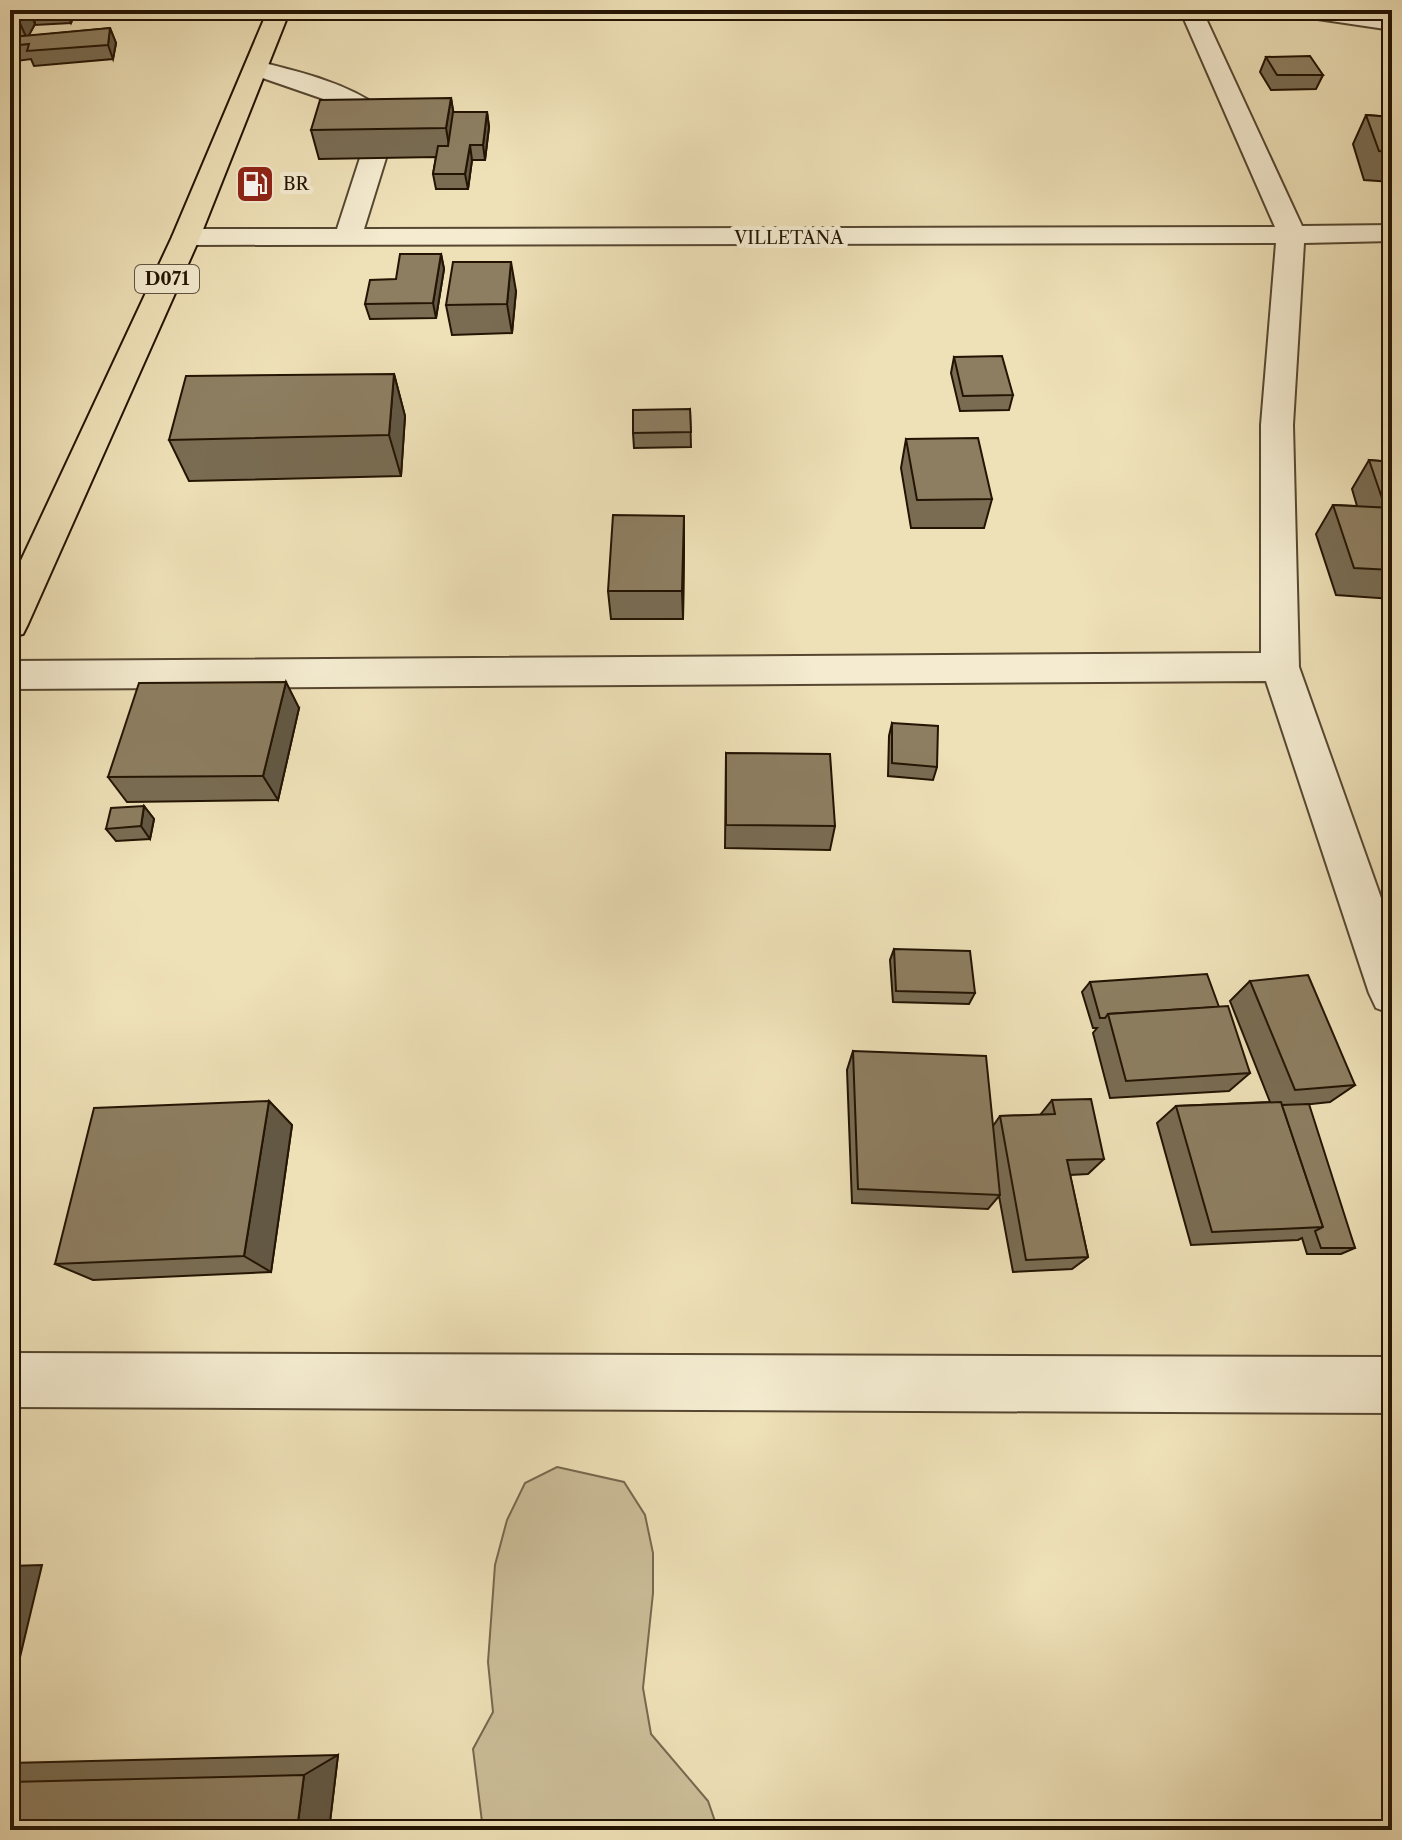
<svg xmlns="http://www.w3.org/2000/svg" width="1402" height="1840" viewBox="0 0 1402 1840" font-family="'Libre Caslon Text',serif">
<rect width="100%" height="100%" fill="#eee0b7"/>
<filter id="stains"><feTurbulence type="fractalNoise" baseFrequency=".0025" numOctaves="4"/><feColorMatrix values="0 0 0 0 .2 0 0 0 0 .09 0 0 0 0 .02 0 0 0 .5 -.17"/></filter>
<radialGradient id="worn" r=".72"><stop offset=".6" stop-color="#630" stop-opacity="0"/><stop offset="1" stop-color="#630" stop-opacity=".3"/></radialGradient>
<path fill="#cbbd98" stroke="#77684e" stroke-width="2" d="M557,1467L624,1482L645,1515L653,1553V1593L643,1688L651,1734L708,1801L718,1830H483L473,1749L493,1712L488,1662L495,1565L507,1520L525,1483Z"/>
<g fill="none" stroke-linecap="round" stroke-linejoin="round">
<g stroke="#564730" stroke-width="4">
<g id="minor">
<path d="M1180,10H1202L1302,226L1392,225V241L1304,243L1293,425L1299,667L1392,929V1014L1376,1008L1369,993L1266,681L10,689V661L1261,653V425L1276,243L186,245L176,243L172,237L176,231L186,229H337L360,158L373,150L386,158L364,229L1275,227Z"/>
<path d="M1293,10H1350L1392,16V30L1304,17Z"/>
<path d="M256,61C296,71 345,82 379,107C385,111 388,121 391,128L378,136L369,133L361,117L335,103L248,73L244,68Z"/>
<path d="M10,1353L1392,1357V1413L10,1407Z"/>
</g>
</g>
<g stroke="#231403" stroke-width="4">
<path id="major" d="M268,10H290L200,237L28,624L23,634L10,637V584L172,237Z"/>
</g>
<use href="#minor" fill="#f4ebd0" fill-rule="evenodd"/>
<use href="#major" fill="#eee0b7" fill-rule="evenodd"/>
</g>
<g fill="#796c53" stroke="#231403" stroke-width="2">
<path d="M10,10H76L71,23L35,25V24L28,36L110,28L116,43L113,59L34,66L31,59L17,61L10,46L12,39H10Z"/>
<path d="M470,10H605V11L471,17Z"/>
<path d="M1266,57L1323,75L1316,89L1271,90L1260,72Z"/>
<path d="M451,98L453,112H487L489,127L485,160H472L468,189H436L433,174L436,157L319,159L311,130Z"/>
<path d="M1366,115L1392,117V182L1364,180L1353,144Z"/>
<path d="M441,254L444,269L436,318L370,319L365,304L396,279Z"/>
<path d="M516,291L512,333L452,335L446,305Z"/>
<path d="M954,357L1013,395L1009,410L960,411L951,373Z"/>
<path d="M394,374L405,416L401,476L189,481L169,440Z"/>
<path d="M690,409L691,447L634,448L633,433Z"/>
<path d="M906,439L992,499L984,528H911L901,468Z"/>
<path d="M1369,460L1392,462V599L1336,595L1316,534L1333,505L1357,506L1352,489Z"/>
<path d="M684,544L683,619H611L608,591Z"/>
<path d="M299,708L278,800L127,802L108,777Z"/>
<path d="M892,723L937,767L933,780L888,776L889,736Z"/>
<path d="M726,753L835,826L830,850L725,848Z"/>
<path d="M144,806L154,819L150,839L116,841L106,829Z"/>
<path d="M894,949L975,993L969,1004L893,1002L890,960Z"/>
<path d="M1250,981L1355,1085L1330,1102L1302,1105L1355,1248L1341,1254H1307L1302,1238L1298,1240L1191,1245L1157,1123L1176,1106L1270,1102L1230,1001Z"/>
<path d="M1090,982L1219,1007L1250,1073L1229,1091L1110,1098L1093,1033L1097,1028H1093L1082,992Z"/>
<path d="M853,1051L993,1126L1000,1116L1040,1115L1052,1100L1104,1159L1088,1174L1070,1175L1088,1257L1072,1269L1013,1272L999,1196L988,1209L852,1203L847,1070Z"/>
<path d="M269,1101L292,1125L271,1272L93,1280L55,1264Z"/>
<path d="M338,1755L329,1830H10V1763Z"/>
</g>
<g fill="#635844" stroke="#231403" stroke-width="2">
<path d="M14,10H29L35,24L27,39Z"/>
<path d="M66,10H76L71,23Z"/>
<path d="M110,28L116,43L113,59L108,45Z"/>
<path d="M451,98L456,127L451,157L446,128Z"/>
<path d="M487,112L489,127L485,160L483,145Z"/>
<path d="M470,145L472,160L468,189L465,174Z"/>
<path d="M441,254L444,269L436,318L433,303Z"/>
<path d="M511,262L516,291L512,333L507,304Z"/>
<path d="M394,374L405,416L401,476L389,435Z"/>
<path d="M684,516V544L683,619L682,591Z"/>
<path d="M286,682L299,708L278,800L263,776Z"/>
<path d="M144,806L154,819L150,839L141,826Z"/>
<path d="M269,1101L292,1125L271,1272L244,1256Z"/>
<path d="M42,1565L10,1699V1566Z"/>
<path d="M338,1755L329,1830H297L304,1775Z"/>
</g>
<g fill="#8d7e61" stroke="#231403" stroke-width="2">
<path d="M110,28L108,45L27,51L29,44L10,46L12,37Z"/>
<path d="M1310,56L1323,75H1277L1266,57Z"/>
<path d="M451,98L446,128L311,130L320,100Z"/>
<path d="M453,112H487L483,145H470L465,174H433L438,146H448Z"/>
<path d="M1366,115L1392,117V152L1379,151Z"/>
<path d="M400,254H441L433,303L365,304L370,280L396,279Z"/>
<path d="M453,262H511L507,304L446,305Z"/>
<path d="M1002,356L1013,395L963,396L954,357Z"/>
<path d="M394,374L389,435L169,440L186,376Z"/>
<path d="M690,409L691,432L633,433V410Z"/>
<path d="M978,438L992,499L917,500L906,439Z"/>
<path d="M1369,460L1392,462V501H1383Z"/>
<path d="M1333,505L1392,508V570L1354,568Z"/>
<path d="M613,515L684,516L682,591H608Z"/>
<path d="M286,682L263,776L108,777L139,683Z"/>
<path d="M892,723L938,726L937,767L892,763Z"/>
<path d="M726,753L830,754L835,826L726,825Z"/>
<path d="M144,806L141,826L106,829L111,808Z"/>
<path d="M894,949L970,951L975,993L896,991Z"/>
<path d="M1207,974L1219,1007L1108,1014L1105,1018H1100L1090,982Z"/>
<path d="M1308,975L1355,1085L1295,1090L1250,981Z"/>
<path d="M1228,1006L1250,1073L1126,1081L1108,1014Z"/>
<path d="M853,1051L986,1056L1000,1195L858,1189Z"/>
<path d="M1091,1099L1104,1159L1067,1160L1088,1257L1026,1260L1000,1116L1055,1114L1052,1100Z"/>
<path d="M269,1101L244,1256L55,1264L94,1108Z"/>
<path d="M1281,1102L1323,1227L1212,1232L1176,1106Z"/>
<path d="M1309,1104L1355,1248H1321L1315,1231L1323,1227L1282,1105Z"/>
<path d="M304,1775L297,1830H10V1782Z"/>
</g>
<defs>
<g id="fuel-square" transform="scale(2)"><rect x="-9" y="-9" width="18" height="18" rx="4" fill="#8f2418" stroke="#f4ebd0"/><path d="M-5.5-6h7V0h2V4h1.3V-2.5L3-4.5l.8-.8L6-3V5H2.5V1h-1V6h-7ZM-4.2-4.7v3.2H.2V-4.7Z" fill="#fff"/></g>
</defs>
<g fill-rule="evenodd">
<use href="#fuel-square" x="255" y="184"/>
</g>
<g text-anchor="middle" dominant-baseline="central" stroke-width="8" stroke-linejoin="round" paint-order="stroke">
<g font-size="18" fill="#231403" stroke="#f4ebd0" text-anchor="start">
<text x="283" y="184">BR</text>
</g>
<g font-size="18" fill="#231403" stroke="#f4ebd0">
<text x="789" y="238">VILLETANA</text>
</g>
<rect fill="#f4ebd0" stroke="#625440" stroke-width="2" x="135" y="265" width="64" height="28" rx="6"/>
<g font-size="18" font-weight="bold" fill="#231403">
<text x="167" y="279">D071</text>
</g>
</g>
<rect width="1402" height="1840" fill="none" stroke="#eee0b7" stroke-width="40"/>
<rect x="12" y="12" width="1378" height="1816" fill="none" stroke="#231403" stroke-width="4"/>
<rect x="20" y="20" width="1362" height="1800" fill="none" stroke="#231403" stroke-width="2"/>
<rect width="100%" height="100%" filter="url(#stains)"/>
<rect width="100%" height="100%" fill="url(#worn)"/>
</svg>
